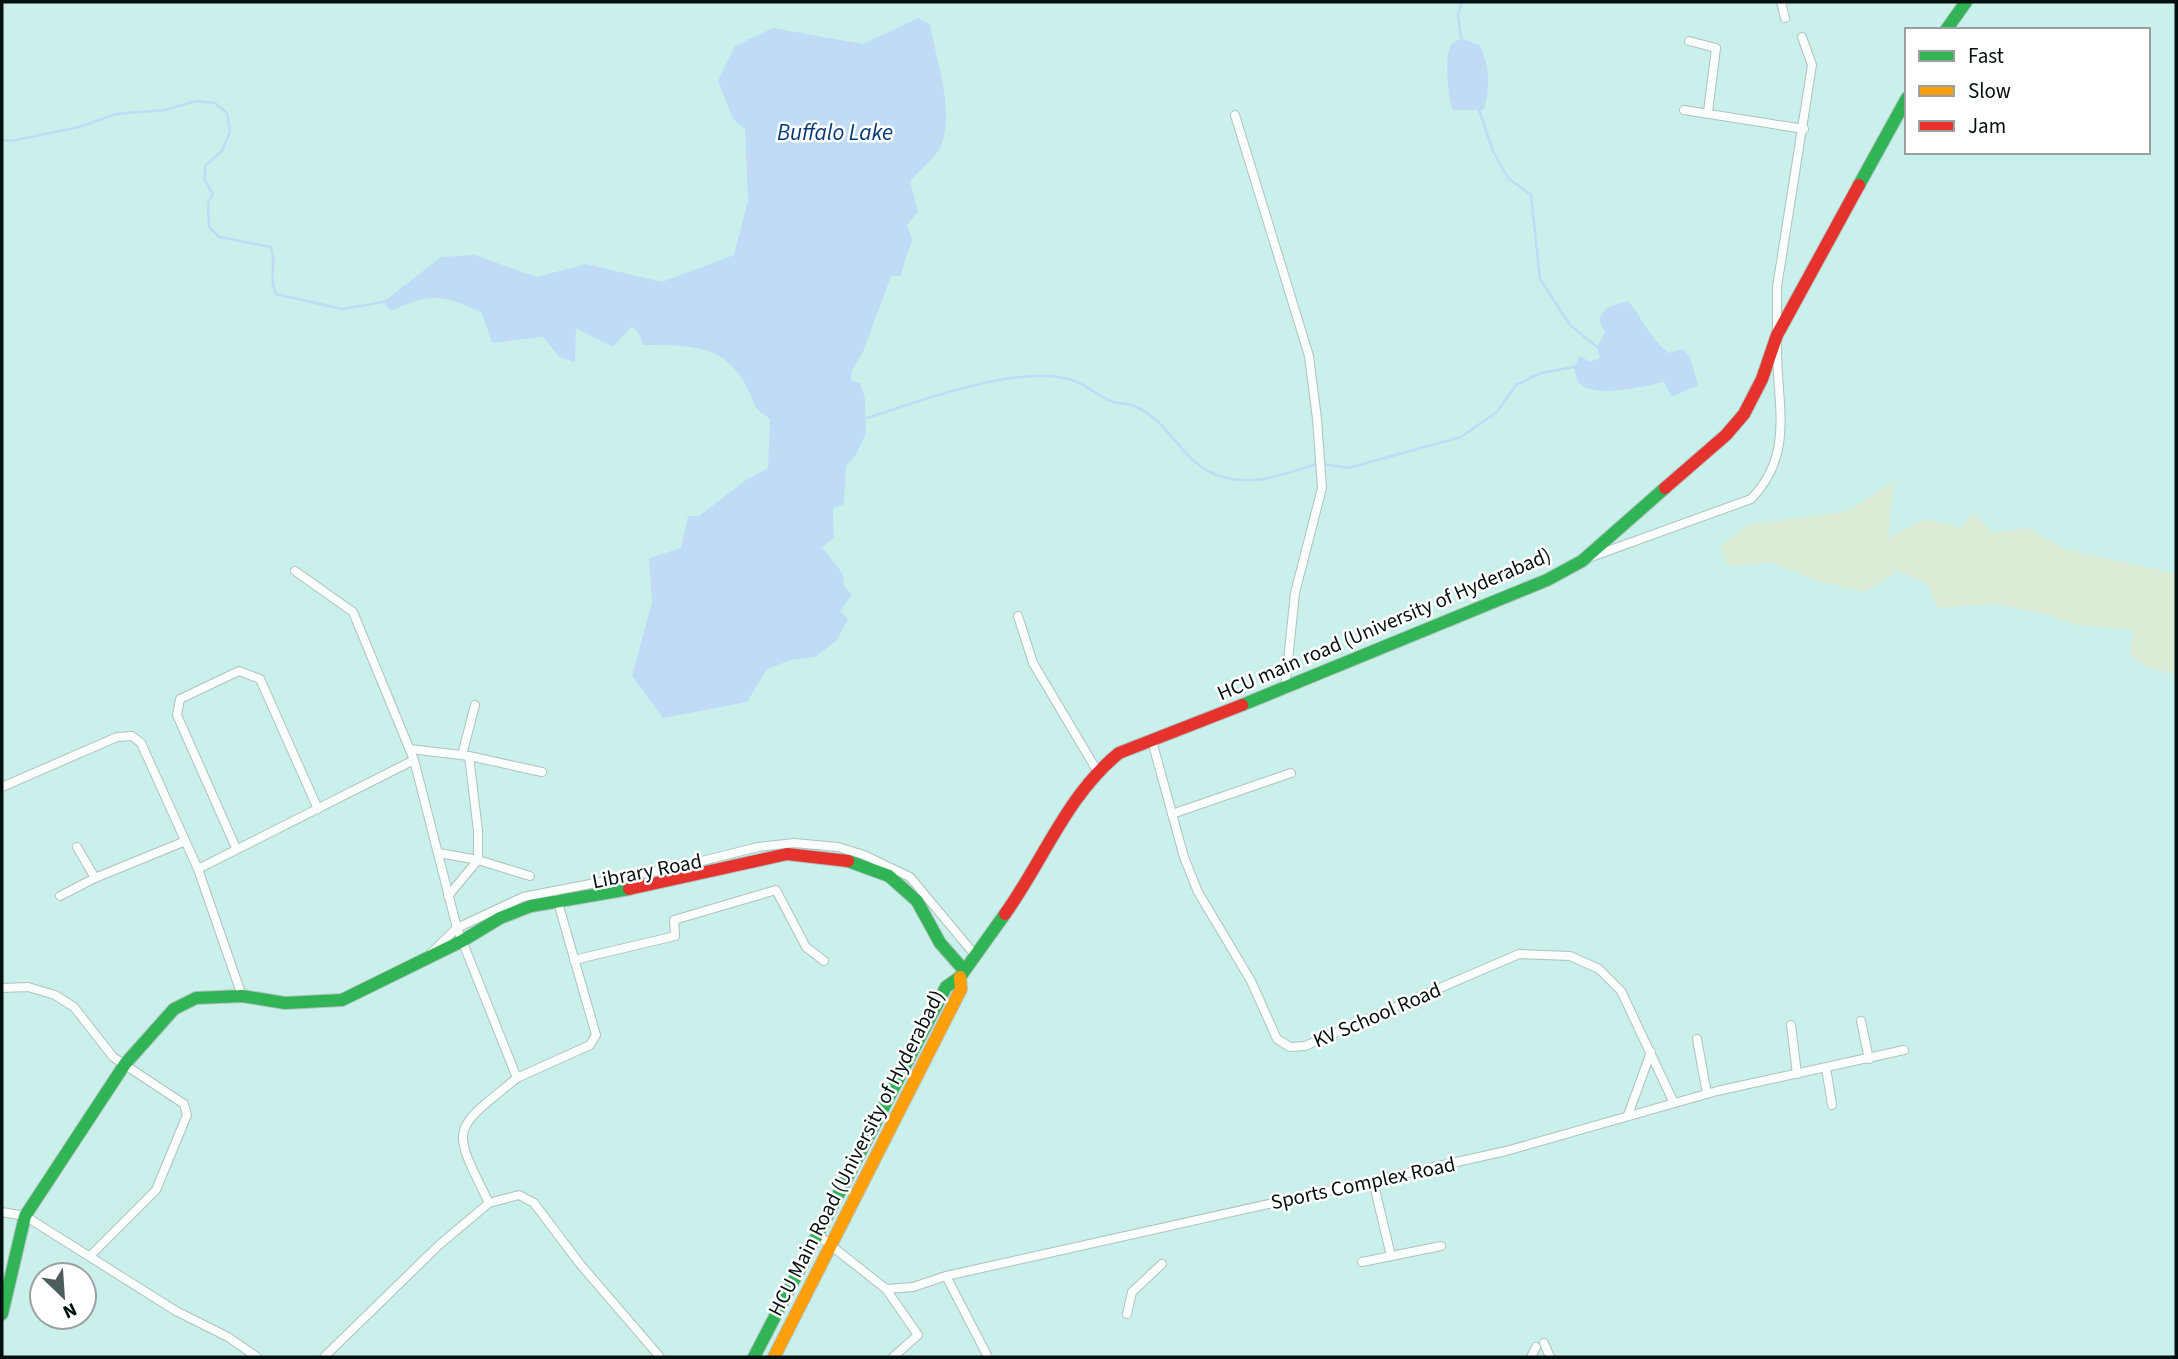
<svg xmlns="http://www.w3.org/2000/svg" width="2178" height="1359" viewBox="0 0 2178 1359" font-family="'Source Sans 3',sans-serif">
<rect width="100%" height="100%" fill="#d9efed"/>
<path fill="#caf0ec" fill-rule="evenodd" d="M2,2H2176V1357H2ZM1907,30H2148V152H1907ZM42,1275H84V1317H42Z"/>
<path fill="#daead5" d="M1894,481L1888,537L1926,519L1961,528L1974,512L1992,533L2029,528L2064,549L2176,574V673L2152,669L2129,656L2134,630L2077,625L2044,614L1996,604L1938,608L1927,584L1897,571L1865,592L1820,582L1774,563L1728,566L1720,547L1747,525L1848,511Z"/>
<g fill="#bfdbf6">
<path d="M918,18L930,24C936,60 954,108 942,143C938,156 919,171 910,181L918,211L907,225L912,240L900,276H891L863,352L852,370L851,380L860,383L865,398L866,433L856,455L846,466L844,504L833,509L834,538L822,547L843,574L844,586L852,595L840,611L848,619L836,641L815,657L791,660L767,669L747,702L663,718L632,676L652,602L649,558L681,548L688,516H699L746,480L768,468L770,419C750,406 756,404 746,386C724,342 687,346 643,345L639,334L632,326L613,347L576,328L575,362L559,357L543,337L492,343L482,313C443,294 430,293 391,311L383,302L441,257L474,255L537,277L586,264L662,282L734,255L748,200L745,129L733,119L718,81L735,46L773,28L863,44Z"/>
<path d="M1461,38L1479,45C1490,63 1491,91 1483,110H1453C1448,99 1444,55 1451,45C1454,42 1458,41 1461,38Z"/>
<path d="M1628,301C1642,318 1652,341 1669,353L1683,349L1690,357L1698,385L1672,397L1664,382C1646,386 1592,399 1579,383C1576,379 1575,371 1574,367L1580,356L1590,362L1600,358L1597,347L1605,333L1599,319L1606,308Z"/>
</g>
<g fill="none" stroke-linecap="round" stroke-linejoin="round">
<g stroke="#bfdbf6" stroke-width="2.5">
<path d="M1461,38L1458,15L1462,2"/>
<path d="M1479,110L1493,151L1508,178L1531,195L1540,279L1570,325L1597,347"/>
<path d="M2,140L11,141L79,127L116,114L165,110L196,101L215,103L227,113L230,132L222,151L205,166V181L213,194L208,203L209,227L219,237L271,247C277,264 268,277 276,294L342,309L383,302"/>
<path d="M867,418C919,401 1011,367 1064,378C1083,381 1095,395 1111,401C1118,404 1126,403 1132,405C1180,424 1182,482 1249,480C1271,480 1296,470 1317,464"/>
<path d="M1323,464L1348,468L1461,437L1497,412L1516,385L1541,373L1574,367"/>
</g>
<g stroke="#b0c1bf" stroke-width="10">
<g id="street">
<path d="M1781,2L1785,18"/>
<path d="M1689,41L1716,48L1708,112"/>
<path d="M1684,110L1804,129"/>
<path d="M1235,115L1309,356L1317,419L1322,488L1295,593L1285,689"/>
<path d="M1777,332V287L1812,65L1802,37"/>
<path d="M1591,557L1751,499C1796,453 1776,402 1777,345"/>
<path d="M1018,616L1033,663L1096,769"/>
<path d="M1152,741L1184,857L1198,892L1251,981L1277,1039L1290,1047L1305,1046L1519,954L1570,956L1599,969L1621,991L1674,1103"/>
<path d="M410,749L469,756L478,831V860L448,896"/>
<path d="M462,755L475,705"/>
<path d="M469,756L542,772"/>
<path d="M414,760L457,928L517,1078L590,1045L596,1035L557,899"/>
<path d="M2,787L117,737L132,736L141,743L198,869L242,996"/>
<path d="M1172,814L1291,773"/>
<path d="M77,847L95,878L183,842"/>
<path d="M236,848L177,715L180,699L239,671L260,679L318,809"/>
<path d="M439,853L478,860L530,876"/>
<path d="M198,869L414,760L353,612L295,571"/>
<path d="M60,896L95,878"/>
<path d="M431,953L457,928L523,897L678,867L758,847L794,843L838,847L864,855L910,877L975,955"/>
<path d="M574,960L675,936L674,920L776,890L806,947L824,961"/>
<path d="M2,988L28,987L55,995L74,1007L113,1057L184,1104L187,1115L156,1190L90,1256"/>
<path d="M1861,1021L1869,1059"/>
<path d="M1791,1025L1797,1074"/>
<path d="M1697,1039L1707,1094"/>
<path d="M1826,1068L1832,1105"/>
<path d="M517,1078C450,1132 451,1126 489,1203L519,1195L534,1203L580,1264L660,1357"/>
<path d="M1628,1115L1651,1052"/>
<path d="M1373,1181L1391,1256"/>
<path d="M2,1212L25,1216L176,1311L228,1337L257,1357"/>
<path d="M819,1236L886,1289L913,1287L946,1276L1506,1151L1717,1091L1904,1050"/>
<path d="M1362,1262L1441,1246"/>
<path d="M946,1276L988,1357"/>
<path d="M886,1289L918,1335L893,1357"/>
<path d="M1127,1314L1132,1292L1162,1264"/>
<path d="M1544,1343L1550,1357"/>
<path d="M324,1357L439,1245L489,1203"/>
<path d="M1531,1357L1536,1347"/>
</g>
</g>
<g stroke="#b0c1bf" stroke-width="14">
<g id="fast">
<path d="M1946,30L1966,2"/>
<path d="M1859,185L1907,98"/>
<path d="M1242,705L1547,580L1582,561L1665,488"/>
<path d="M848,861L889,876L917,901L940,943L964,970"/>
<path d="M2,1314L25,1216L125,1064L174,1009L196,998L242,996L285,1003L342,1000L462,941L500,918L531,906L629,889"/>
<path d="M754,1357L946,987L960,977L1005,914"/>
</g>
</g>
<g stroke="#b0c1bf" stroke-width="14">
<path id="slow" d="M774,1357L961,989L960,977"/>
</g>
<g stroke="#b0c1bf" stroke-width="14">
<g id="jam">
<path d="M1665,488L1726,435L1744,414L1762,379L1777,335L1859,185"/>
<path d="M629,889L787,854L848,861"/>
<path d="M1005,914C1043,861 1067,795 1119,753L1242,705"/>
</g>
</g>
<use href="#street" stroke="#f9fdfc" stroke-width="8"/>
<use href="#fast" stroke="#30b455" stroke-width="12"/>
<use href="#slow" stroke="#ff9f0a" stroke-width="12"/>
<use href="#jam" stroke="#e5322d" stroke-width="12"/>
</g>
<g text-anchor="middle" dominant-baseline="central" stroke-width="5" stroke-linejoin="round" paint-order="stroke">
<g font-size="21" fill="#03100f" stroke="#fff">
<text transform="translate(1384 624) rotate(-23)">HCU main road (University of Hyderabad)</text>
<text transform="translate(647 871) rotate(-11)">Library Road</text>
<text transform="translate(1377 1015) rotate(-23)">KV School Road</text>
<text transform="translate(856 1153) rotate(-63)">HCU Main Road (University of Hyderabad)</text>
<text transform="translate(1363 1183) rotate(-12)">Sports Complex Road</text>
</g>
<g font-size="23" font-style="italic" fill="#063a74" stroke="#fff">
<text x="835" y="132">Buffalo Lake</text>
</g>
</g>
<rect width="2178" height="1359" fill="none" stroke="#03100f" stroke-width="7"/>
<rect x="1905" y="28" width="245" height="126" fill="#ffffff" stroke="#9a9f9f" stroke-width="2"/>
<rect x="1919" y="51" width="35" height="10" fill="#30b455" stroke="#9a9f9f" stroke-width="2"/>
<text x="1968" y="63" font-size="21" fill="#03100f">Fast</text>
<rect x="1919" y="86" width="35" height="10" fill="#ff9f0a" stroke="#9a9f9f" stroke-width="2"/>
<text x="1968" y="98" font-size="21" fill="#03100f">Slow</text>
<rect x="1919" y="121" width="35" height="10" fill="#e5322d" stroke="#9a9f9f" stroke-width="2"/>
<text x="1968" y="133" font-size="21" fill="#03100f">Jam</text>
<g transform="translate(63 1296) rotate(155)"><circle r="33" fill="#ffffff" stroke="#9a9f9f" stroke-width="2"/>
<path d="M0-5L12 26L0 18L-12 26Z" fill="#4e5e5d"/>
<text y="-10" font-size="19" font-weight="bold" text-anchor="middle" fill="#03100f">N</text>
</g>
</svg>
